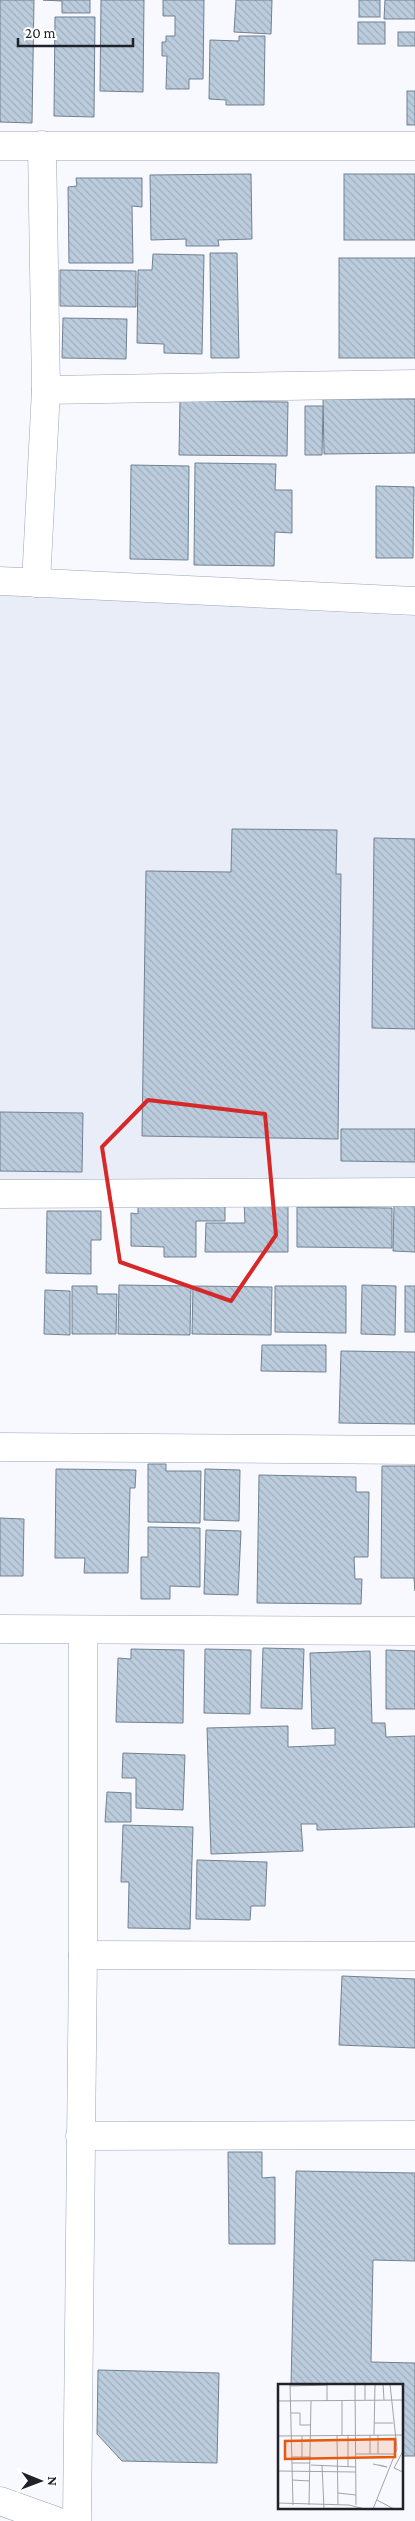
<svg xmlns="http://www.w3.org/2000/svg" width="415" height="2521" viewBox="0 0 415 2521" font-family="'Crimson Pro',serif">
<defs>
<pattern id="building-back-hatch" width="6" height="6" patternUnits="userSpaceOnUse" patternTransform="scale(1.25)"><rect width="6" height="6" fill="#bcd"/><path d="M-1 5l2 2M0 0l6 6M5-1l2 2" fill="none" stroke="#a0afbe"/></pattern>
</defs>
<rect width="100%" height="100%" fill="#f8f9fe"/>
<path fill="#e8edf8" d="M0,594L415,616V1179L0,1180Z"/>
<g fill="url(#building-back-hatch)" stroke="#718191">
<path d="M0,0H34L32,123L0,122Z"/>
<path d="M43,0H90V13H62V1Z"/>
<path d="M101,0H144L143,92L100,91Z"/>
<path d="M163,0H204L203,79H189V89H166L167,56H162V42H166V36H175V16H163Z"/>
<path d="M236,0H272L271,34L234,32Z"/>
<rect x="359" y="0" width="21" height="17"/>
<path d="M385,0H415V19H384Z"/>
<path d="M55,17H95L94,117L54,116Z"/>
<rect x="358" y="22" width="27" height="22"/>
<rect x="398" y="32" width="17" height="14"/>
<path d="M239,36H265L264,105H226V100L209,99L210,40L239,41Z"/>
<rect x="407" y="91" width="8" height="34"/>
<path d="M251,174L252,239L218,240L219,246H186V239L151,240L150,175Z"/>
<rect x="344" y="174" width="71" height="66"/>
<path d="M76,178H142V207L132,206L133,263H69L68,187L77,186Z"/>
<path d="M210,253H237L239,358H211Z"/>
<path d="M153,254L204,255L202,354L164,353V344L137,343L138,270H152Z"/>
<rect x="339" y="258" width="76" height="100"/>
<path d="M60,270L136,271V307L60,306Z"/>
<path d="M63,318L127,319L126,359L62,358Z"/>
<path d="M323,399H415V453L324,454Z"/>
<path d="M180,401L288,402L287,456L179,455Z"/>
<path d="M305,406H323L322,455H305Z"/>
<path d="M195,463L276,464L275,490H292V533L275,532L274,566L194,565Z"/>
<path d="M131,465L189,466L188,560L130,559Z"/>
<path d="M376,486L414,487L413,558H376Z"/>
<path d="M232,829L337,830L336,874H341L338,1139L142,1136L146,871L231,872Z"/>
<path d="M374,838L415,839V1029L372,1028Z"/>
<path d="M0,1112L83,1113L82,1172L0,1171Z"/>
<path d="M341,1129H415V1162L341,1161Z"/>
<path d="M244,1202H288V1252H205L206,1223H245Z"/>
<path d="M138,1204L225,1205V1221H196V1257H164V1247L131,1246V1213L138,1214Z"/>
<path d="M394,1204H415V1252L393,1251Z"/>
<path d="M297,1207L392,1208V1248L297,1247Z"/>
<path d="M47,1211H101V1240H91V1274L46,1273Z"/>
<path d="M119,1285L191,1286L190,1335L118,1334Z"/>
<path d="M362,1285L396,1286L395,1335L361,1334Z"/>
<path d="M72,1286H97V1294H117L116,1334H72Z"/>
<path d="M193,1286L272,1287L271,1335L192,1334Z"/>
<path d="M275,1286H346V1333L275,1332Z"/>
<rect x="405" y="1286" width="10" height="46"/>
<path d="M45,1290L70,1291V1335L44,1334Z"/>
<path d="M262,1345H326V1372L261,1371Z"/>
<path d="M341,1351L415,1352V1424L339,1423Z"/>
<path d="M148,1464H166V1471H201L200,1523L148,1522Z"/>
<path d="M382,1466H415V1591L414,1578H381Z"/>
<path d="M56,1469L136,1470L135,1488H130L128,1573H84L85,1558H55Z"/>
<path d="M205,1469L240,1470L239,1521L204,1520Z"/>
<path d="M259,1475L356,1477V1492H369L368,1557H354L355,1579H362L361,1604L257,1603Z"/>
<path d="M0,1518L24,1519L23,1576H0Z"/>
<path d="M148,1527L200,1528V1587L170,1586V1599H141V1557H148Z"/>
<path d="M206,1530L241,1531L238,1595L204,1594Z"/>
<path d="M263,1648L304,1649L302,1709L261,1708Z"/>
<path d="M131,1649L184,1650L183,1723L116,1722L118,1658L131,1659Z"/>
<path d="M205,1649L251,1650L250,1714L204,1713Z"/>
<path d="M386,1650L415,1651V1709H386Z"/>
<path d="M370,1651L372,1723H385L386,1737L415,1736V1827L317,1830V1824H301L303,1851L211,1854L207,1728L288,1726V1747L335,1745V1728L312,1729L310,1653Z"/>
<path d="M123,1753L185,1755L183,1810L136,1808V1778H122Z"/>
<path d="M107,1792L131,1793V1822H105Z"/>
<path d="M123,1825L193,1827L190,1929L128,1928L129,1882H121Z"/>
<path d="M197,1860L267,1862L265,1906H251L250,1920L196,1919Z"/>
<path d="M342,1976L415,1979V2048L339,2045Z"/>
<path d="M228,2152H262V2178L275,2177V2244H229Z"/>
<path d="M296,2171L415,2173V2261L373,2260L371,2362L415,2363V2456H401V2385H291Z"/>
<path d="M98,2370L219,2373L217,2463L122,2461L97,2434Z"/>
</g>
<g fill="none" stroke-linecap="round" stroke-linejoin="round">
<g stroke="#9ba4b7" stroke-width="29">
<g id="street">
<path d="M0,146H415"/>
<path d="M46,390L415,384"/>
<path d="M36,583L46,390L42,145"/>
<path d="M0,1194L415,1192"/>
<path d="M0,1447L415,1450"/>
<path d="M0,1629L415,1631"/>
<path d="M83,1955L415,1956"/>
<path d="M80,2136L415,2135"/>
<path d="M77,2521L83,1955V1630"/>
</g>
</g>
<g stroke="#9ba4b7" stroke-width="29">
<g id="secondary">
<path d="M0,581L415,601"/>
<path d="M0,2501L56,2521"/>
</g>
</g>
<use href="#street" stroke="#fff" stroke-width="28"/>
<use href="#secondary" stroke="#fff" stroke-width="28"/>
</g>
<path fill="none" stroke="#d62828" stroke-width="4" stroke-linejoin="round" d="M148,1100L265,1114L276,1235L231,1301L120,1262L102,1147Z"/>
<g transform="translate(278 2384)">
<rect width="125" height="125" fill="#f8f9fe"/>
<path fill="none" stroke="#a1a3a9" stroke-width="1" d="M12,0L15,121M77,0L78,121M87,0V16M105,0L106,16M49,1V17M12,2L49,1M0,17L125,16M64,17V51M13,29H22V41H33M96,39H115M59,51L60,121M70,51V83M92,51V70M96,51L97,0M100,51V70M0,52L125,51M24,52V73M125,67L116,84L125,88M78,70H117M14,73H33M14,79H32M95,80L109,83L101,81M33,81L78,83M44,81L46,125M0,87L78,88M14,96L32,97M60,109L78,111M99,116L116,125M0,119L71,121L87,125M31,121L33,17M95,125L119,65L112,0"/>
<path fill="#e8590c" fill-opacity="0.15" stroke="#e8590c" stroke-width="2.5" d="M117,55V73L7,75V57Z"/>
<rect width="125" height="125" fill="none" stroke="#1f222a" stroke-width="2.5"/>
</g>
<g transform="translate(40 2481) rotate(91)" stroke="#ffffff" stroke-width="4" paint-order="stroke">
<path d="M0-4L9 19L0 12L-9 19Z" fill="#1f222a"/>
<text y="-8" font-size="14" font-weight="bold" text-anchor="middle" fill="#1f222a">N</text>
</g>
<path d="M18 38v8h115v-8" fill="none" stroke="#1f222a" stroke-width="2.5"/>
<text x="25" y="38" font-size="15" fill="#1f222a" stroke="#ffffff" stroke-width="4" paint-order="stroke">20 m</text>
</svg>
